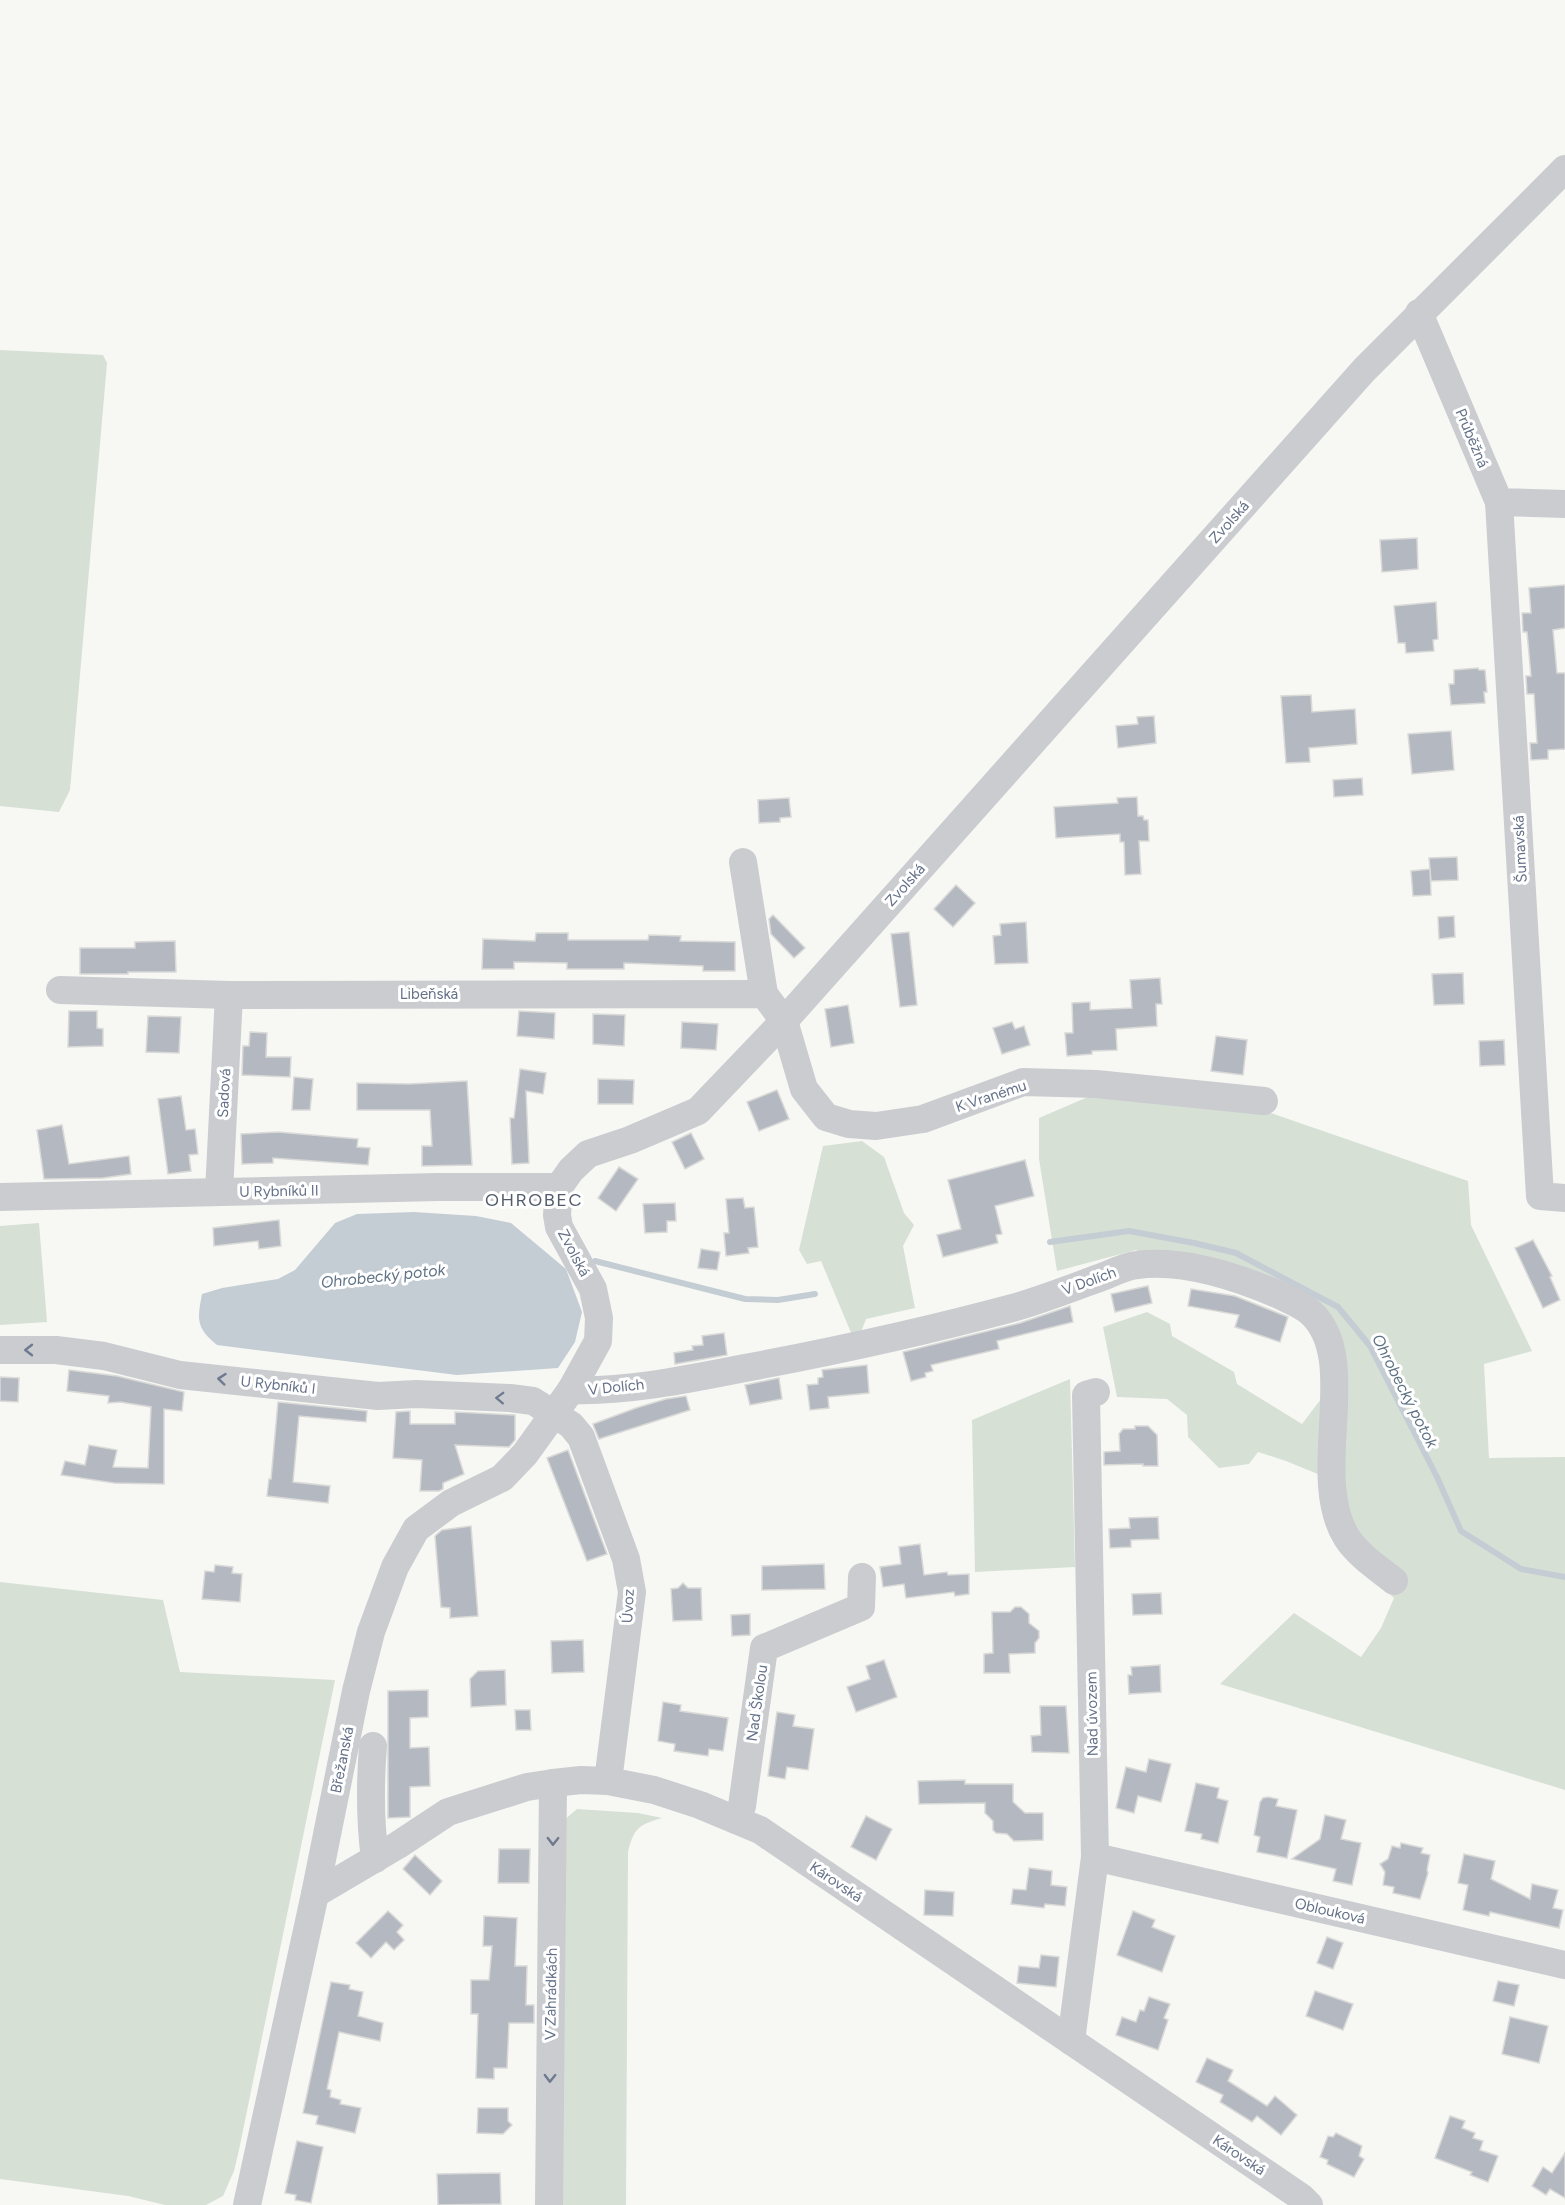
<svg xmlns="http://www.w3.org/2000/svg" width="1565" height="2205" viewBox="0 0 1565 2205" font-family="Figtree,sans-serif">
<rect width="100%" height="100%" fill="#f7f8f4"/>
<g fill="#d7e0d5">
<path d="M0,350L103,355L107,363L70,790L59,812L0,806Z"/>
<path d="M1097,1093L1265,1111L1468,1181L1471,1225L1532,1351L1484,1364L1489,1458L1565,1457V1790L1220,1684L1294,1613L1361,1657L1381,1628L1394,1598L1354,1563L1337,1482L1286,1461L1258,1452L1249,1464L1219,1468L1188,1437L1187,1415L1167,1399L1117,1397L1103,1327L1147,1312L1170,1324L1172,1336L1234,1372L1237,1384L1302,1424L1327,1391L1314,1329L1288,1307L1181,1272L1136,1250L1057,1271L1039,1159V1118Z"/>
<path d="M862,1141L884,1157L904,1213L914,1225L903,1246L915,1308L866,1319L861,1332L852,1335L821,1261L807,1264L799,1250L823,1146Z"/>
<path d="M39,1223L47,1322L0,1325V1226Z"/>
<path d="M1070,1379L1075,1567L975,1572L972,1420Z"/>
<path d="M0,1582L163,1600L180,1672L335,1680L239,2150L234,2171L223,2196L206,2205H165L128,2196L0,2179Z"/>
<path d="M577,1809L638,1813L662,1818C638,1825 634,1828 628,1852L626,2205H556L563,1821Z"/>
</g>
<path fill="#c5cdd4" d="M414,1212L476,1216L511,1223L566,1269L582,1312L575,1342L558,1368L457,1375L217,1345C196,1328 197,1320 202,1294L222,1288L278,1279L295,1270L335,1223L357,1214Z"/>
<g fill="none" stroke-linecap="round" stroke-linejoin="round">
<g stroke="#c5cdd4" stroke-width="6">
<path d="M1050,1242L1129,1231L1194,1243L1236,1253L1338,1307L1370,1346L1437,1477L1461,1531L1521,1569L1565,1577"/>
<path d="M595,1261L745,1299L778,1300L815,1294"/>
</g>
</g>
<g fill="#b4b9c1" stroke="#d9d9d7" stroke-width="1.5">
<path d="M1417,538L1418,569L1382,572L1380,540Z"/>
<path d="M1565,585V628L1553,630L1557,673H1565V749L1548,750V759L1531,760L1530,743H1537L1534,694H1527L1526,676H1531L1527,632H1523L1522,613H1531L1529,588Z"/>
<path d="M1436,602L1438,639L1433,640L1434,651L1406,653L1405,643H1398L1394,606Z"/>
<path d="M1478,668L1479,670H1485L1487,692H1484L1485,703L1451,705L1449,684H1454V670Z"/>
<path d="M1311,695L1312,712L1355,709L1357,744L1309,748L1310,762L1286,763L1281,696Z"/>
<path d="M1154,716L1156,743L1118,748L1116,726L1138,724L1137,717Z"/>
<path d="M1451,731L1454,770L1412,774L1408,734Z"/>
<path d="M1362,778L1363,795L1334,797L1333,780Z"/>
<path d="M1137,797L1138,816H1143L1144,820H1148L1149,841H1139L1141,874L1125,875L1124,842H1120V834L1056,838L1054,807L1118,803L1117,798Z"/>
<path d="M789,798L791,817L780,818V822L759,823L758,800Z"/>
<path d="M1457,857L1458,880L1431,881L1429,858Z"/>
<path d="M1430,869L1431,895L1413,896L1411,871Z"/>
<path d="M956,885L975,903L953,927L934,909Z"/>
<path d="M773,915L805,948L794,958L771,934L769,919Z"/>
<path d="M1454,916L1455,937L1439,939L1438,917Z"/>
<path d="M1026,922L1028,963L995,964L993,936L1001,935L1000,924Z"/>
<path d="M909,932L917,1005L900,1007L891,934Z"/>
<path d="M536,933H568V940H648L649,935L681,936L680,941L735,942V971H703V966L624,963V969H567V963L514,962V969H482L483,939L535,941Z"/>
<path d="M175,941L176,972H128V974H80V948H135V942Z"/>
<path d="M1463,973L1464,1004L1434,1005L1432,974Z"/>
<path d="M1160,978L1162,1004H1156L1157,1026L1116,1029L1117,1050L1092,1051V1054L1067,1056L1065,1033H1073L1072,1003L1090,1002V1010L1132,1008L1130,980Z"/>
<path d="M848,1005L854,1043L831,1047L825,1009Z"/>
<path d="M69,1011H97V1028L103,1029V1046L68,1047Z"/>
<path d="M519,1011L555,1013L554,1039L517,1036Z"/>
<path d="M593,1014L625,1015L624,1046L593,1044Z"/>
<path d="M148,1016L181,1017L179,1053L146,1052Z"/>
<path d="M682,1022L718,1024L716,1050L681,1048Z"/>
<path d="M1012,1022L1015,1029L1024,1026L1030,1045L1002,1054L993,1028Z"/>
<path d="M250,1032L267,1033L266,1057H291L290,1077L242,1075L243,1046H249Z"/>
<path d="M1216,1036L1247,1040L1243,1075L1211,1071Z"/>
<path d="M1504,1040L1505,1065L1480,1066L1479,1041Z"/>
<path d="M520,1069L546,1073L543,1094L526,1091L529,1163L512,1164L510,1118H514Z"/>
<path d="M294,1077L313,1079L310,1110H292Z"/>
<path d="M598,1079L634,1080L633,1104H598Z"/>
<path d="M467,1081L472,1165L422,1166V1146H432L430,1110H357V1083L409,1084Z"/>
<path d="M777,1090L789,1119L759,1131L747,1102Z"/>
<path d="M181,1096L186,1130L195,1129L198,1154L189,1155L191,1171L168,1174L158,1099Z"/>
<path d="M62,1125L69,1164L129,1156L131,1174L103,1178L44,1179L37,1130Z"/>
<path d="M278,1132L358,1139L357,1147L370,1148L368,1165L273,1158V1163L242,1164L241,1134Z"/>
<path d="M691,1133L704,1159L685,1169L672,1142Z"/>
<path d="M1025,1160L1034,1196L995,1206L1002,1234L996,1235L998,1243L943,1257L937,1235L961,1229L948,1180Z"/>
<path d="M619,1167L638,1179L616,1211L598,1198Z"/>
<path d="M743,1198L745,1208L754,1207L758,1247L748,1248L749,1253L726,1256L724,1233H729L726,1199Z"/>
<path d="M675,1203L676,1221H667V1232L645,1233L643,1204Z"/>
<path d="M279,1220L281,1246L259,1249L258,1241L214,1246L213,1228Z"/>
<path d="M1533,1240L1552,1276L1550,1277L1560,1300L1543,1308L1515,1248Z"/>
<path d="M701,1249L720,1252L717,1270L698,1268Z"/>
<path d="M1148,1286L1152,1303L1115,1312L1111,1294Z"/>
<path d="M1191,1289L1235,1296L1288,1317L1280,1342L1235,1327L1239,1315L1188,1306Z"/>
<path d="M1070,1306L1073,1322L997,1341L999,1349L931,1365L933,1371L925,1373L926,1377L911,1381L903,1352L1020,1323Z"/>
<path d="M724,1333L727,1355L675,1364L674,1353L693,1350L692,1346L703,1345L702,1336Z"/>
<path d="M867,1365L869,1393L828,1397L829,1408L810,1410L807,1385L818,1384V1378L823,1377L822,1370Z"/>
<path d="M69,1370L117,1376L184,1392L182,1411L164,1409V1484L114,1483L61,1475L65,1461L85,1465L89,1445L117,1450L113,1467L148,1468L151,1407L120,1402L108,1403L109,1396L67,1391Z"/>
<path d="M0,1377L19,1378L18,1402L0,1401Z"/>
<path d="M779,1378L782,1399L750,1405L745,1385Z"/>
<path d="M686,1396L690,1410L599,1439L594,1427L593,1424L636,1408L666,1399Z"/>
<path d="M278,1402L367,1411L366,1422L299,1416L293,1482L330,1486L328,1503L267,1496L269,1479H271Z"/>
<path d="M410,1411V1424H455V1412L515,1415V1440L509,1447L455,1445L464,1474L443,1483V1489L439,1491H420L422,1460L393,1458L396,1412Z"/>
<path d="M1135,1426H1148L1157,1435L1158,1466H1143V1464L1104,1465V1452L1120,1451L1119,1434L1123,1429H1135Z"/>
<path d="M568,1450L607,1554L587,1561L547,1458Z"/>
<path d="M1158,1517L1159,1539L1131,1540V1547L1110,1548L1109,1529L1130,1528L1129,1518Z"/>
<path d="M471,1526L478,1616L450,1618V1608L441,1607L435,1536L442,1530Z"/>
<path d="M920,1544L924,1575L947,1572L948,1575L969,1574V1594L955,1596L954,1592L906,1598L904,1584L883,1587L880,1567L901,1564L899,1547Z"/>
<path d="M824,1564L825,1589L762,1590V1566Z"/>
<path d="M215,1565L233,1567L232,1573L242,1574L240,1602L202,1599L205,1571L214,1572Z"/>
<path d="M683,1583L688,1588H701L702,1620L673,1621L671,1589L678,1588Z"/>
<path d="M1161,1593L1162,1614L1133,1615L1132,1594Z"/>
<path d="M1015,1607H1021L1029,1614V1623L1039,1631V1638L1035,1643V1653L1009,1654L1010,1673H984V1654L993,1653L992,1612H1010Z"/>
<path d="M750,1614V1635L732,1636L731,1615Z"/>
<path d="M583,1640L584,1672L552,1673L551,1641Z"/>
<path d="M884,1660L897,1697L856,1712L847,1687L870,1679L866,1666Z"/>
<path d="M1160,1665L1161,1692L1129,1694L1128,1675H1132L1131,1667Z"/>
<path d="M505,1670L506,1705L471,1707L470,1679L478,1671Z"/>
<path d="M428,1690V1717L410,1718V1748L429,1747L430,1786L410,1787V1817L388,1818V1691Z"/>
<path d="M663,1702L681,1705L680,1711L728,1718L723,1751L709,1749L708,1756L674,1751L675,1744L658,1741Z"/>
<path d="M1040,1706H1066L1069,1753L1032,1752L1031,1736L1041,1735Z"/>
<path d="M515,1710H530L531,1730H516Z"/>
<path d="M777,1712L795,1715L793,1726L814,1729L808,1770L787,1767L785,1779L768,1776Z"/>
<path d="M1149,1759L1171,1764L1161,1802L1138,1796L1134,1813L1116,1808L1126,1767L1146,1772Z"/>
<path d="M965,1780V1784H1013V1802L1025,1813H1043V1840L1014,1841L1007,1834L996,1833L993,1830V1821L985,1813V1803L919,1804L918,1781Z"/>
<path d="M1196,1783L1219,1788L1217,1798L1228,1801L1218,1843L1201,1839L1202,1834L1185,1831Z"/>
<path d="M1268,1797L1278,1799L1276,1806L1297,1810L1287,1858L1257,1852L1260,1837L1254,1835L1260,1802L1263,1798Z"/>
<path d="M1325,1815L1346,1820L1341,1839L1361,1843L1352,1885L1333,1881L1336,1869L1292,1859L1320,1839Z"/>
<path d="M866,1816L892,1829L876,1860L851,1847Z"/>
<path d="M1401,1843L1423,1848L1421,1853L1430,1855L1427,1870L1428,1873L1420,1899L1393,1893L1394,1887L1383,1885L1385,1872L1380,1864L1388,1859L1392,1846L1400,1848Z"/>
<path d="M499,1849H530L529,1883H498Z"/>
<path d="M1464,1854L1495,1861L1491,1879L1530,1899L1532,1884L1558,1890L1553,1908L1563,1910L1559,1928L1490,1912L1489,1916L1463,1910L1468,1885L1458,1883Z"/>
<path d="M415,1855L442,1881L430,1895L403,1869Z"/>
<path d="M1029,1868L1052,1871L1051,1885L1067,1887L1065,1906L1045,1904L1044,1908L1011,1904L1013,1889L1026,1890Z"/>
<path d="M925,1890L954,1892L953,1916L924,1915Z"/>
<path d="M388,1911L403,1925L397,1932L404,1940L394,1950L386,1942L371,1958L356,1943Z"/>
<path d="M1133,1911L1155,1920L1152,1927L1175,1936L1162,1972L1117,1955Z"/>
<path d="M484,1916L517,1918L515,1966H527L526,2005H534V2023H509L507,2068H494V2079L476,2078L478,2014H471V1980H489L492,1946H483Z"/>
<path d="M1327,1937L1343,1943L1333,1969L1317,1963Z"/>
<path d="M1041,1955L1059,1957L1056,1987L1017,1983L1019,1966L1039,1968Z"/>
<path d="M1498,1981L1519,1985L1514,2006L1493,2001Z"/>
<path d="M331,1982L350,1985L349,1989L363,1992L358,2016L383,2023L380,2041L339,2032L327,2089L331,2090L330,2097L341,2100L340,2104L361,2108L355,2133L316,2124L318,2116L303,2113Z"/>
<path d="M1315,1991L1353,2004L1343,2030L1306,2016Z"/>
<path d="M1149,1997L1170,2004L1164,2018L1168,2020L1158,2050L1116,2035L1122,2017L1136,2022L1140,2010L1144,2011Z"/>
<path d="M1510,2017L1548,2026L1539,2063L1502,2054Z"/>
<path d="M1207,2058L1233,2070L1228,2081L1267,2106L1275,2096L1297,2115L1281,2135L1257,2116L1252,2122L1220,2102L1223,2095L1196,2082Z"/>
<path d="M478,2108H508V2121L512,2125L503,2134L477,2133Z"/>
<path d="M1450,2116L1465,2121L1462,2128L1475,2133L1473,2138L1483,2141L1480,2150L1498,2156L1488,2182L1470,2175L1472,2172L1435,2158Z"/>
<path d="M1336,2133L1362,2146L1359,2156L1364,2159L1354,2177L1327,2164L1328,2160L1320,2157L1328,2136L1333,2137Z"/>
<path d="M297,2141L323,2147L311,2203L295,2200L296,2195L285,2193Z"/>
<path d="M1565,2153V2198L1550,2189L1546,2195L1532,2186L1543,2167L1552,2173Z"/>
<path d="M500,2173L501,2204L438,2205L437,2174Z"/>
</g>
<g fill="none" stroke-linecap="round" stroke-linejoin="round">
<g stroke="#caccd0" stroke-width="28">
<path d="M1419,313L1499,502L1565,504"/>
<path d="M1499,502L1540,1196L1565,1198"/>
<path d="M743,862L764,994"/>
<path d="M60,990L229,995L764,994L784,1021L804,1089L826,1117L849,1124L876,1126L923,1119L1023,1082L1096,1084L1264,1101"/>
<path d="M219,1192L229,995"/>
<path d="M0,1197L438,1187H559"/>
<path d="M0,1350H56L104,1356L180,1375L378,1396L416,1394L510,1398L533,1401L571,1425L581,1437L626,1559L632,1592L608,1781"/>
<path d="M571,1390C628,1392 688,1379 745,1368C836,1351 927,1331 1016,1307C1047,1298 1077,1286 1107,1275C1116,1271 1127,1266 1137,1265C1182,1259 1237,1277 1277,1294C1287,1299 1301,1304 1310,1312C1363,1358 1307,1475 1347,1538C1358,1555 1379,1569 1394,1581"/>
<path d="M373,1746C370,1784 370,1822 375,1859"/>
<path d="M736,1820L742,1806L764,1648L861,1607L862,1577"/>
<path d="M1095,1857L1565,1965"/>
<path d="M315,1894L398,1845L448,1812L527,1787L553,1783L581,1780L608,1781L654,1790L700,1805L760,1830L1301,2197L1309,2205"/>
<path d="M1071,2041L1095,1857L1086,1395L1096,1392"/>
<path d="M247,2205L315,1894L356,1691L371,1632L395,1567L416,1529L451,1503L502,1478L525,1454L571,1390L598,1341L599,1318L593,1289L559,1227L557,1215L559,1187L571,1170L588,1154L630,1140L698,1111L784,1021L1364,370L1565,169"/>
<path d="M549,2205L553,1783"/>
</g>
</g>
<defs><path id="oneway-chevron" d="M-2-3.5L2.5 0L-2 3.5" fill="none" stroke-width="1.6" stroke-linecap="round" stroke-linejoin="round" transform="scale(1.5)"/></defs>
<g stroke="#6e7a8f">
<use href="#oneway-chevron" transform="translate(29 1350) rotate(180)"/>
<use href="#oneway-chevron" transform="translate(222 1379) rotate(-174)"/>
<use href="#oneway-chevron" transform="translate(500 1398) rotate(-178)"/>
<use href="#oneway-chevron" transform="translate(553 1841) rotate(91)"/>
<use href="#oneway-chevron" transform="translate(550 2078) rotate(91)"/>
</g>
<g text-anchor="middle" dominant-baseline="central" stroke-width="6" stroke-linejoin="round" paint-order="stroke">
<g font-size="15" fill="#647188" stroke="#fff">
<text transform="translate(1472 438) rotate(67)">Průběžná</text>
<text transform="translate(1229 522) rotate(-48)">Zvolská</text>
<text transform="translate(1520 849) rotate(-93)">Šumavská</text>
<text transform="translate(905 885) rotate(-48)">Zvolská</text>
<text x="429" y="994">Libeňská</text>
<text transform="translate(224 1093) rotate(-87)">Sadová</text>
<text transform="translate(991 1096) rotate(-18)">K Vranému</text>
<text transform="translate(279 1191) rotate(-1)">U Rybníků II</text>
<text transform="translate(574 1253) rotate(62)">Zvolská</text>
<text transform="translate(1089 1281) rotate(-20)">V Dolích</text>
<text transform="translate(278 1385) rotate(6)">U Rybníků I</text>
<text transform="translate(616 1387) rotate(-6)">V Dolích</text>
<text transform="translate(628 1606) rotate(-87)">Úvoz</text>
<text transform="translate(757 1703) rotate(-82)">Nad Školou</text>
<text transform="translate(1092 1714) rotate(-91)">Nad úvozem</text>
<text transform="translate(342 1760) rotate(-79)">Břežanská</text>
<text transform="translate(836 1882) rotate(34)">Károvská</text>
<text transform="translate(1330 1911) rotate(13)">Oblouková</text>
<text transform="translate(551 1994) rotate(-89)">V Zahrádkách</text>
<text transform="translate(1239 2155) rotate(34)">Károvská</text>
</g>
<g font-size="16" font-style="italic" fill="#5f7384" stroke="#fff">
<text transform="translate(383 1276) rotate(-6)">Ohrobecký potok</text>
<text transform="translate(1405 1391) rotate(63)">Ohrobecký potok</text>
</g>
<g font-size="18" letter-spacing="1.5" fill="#525c6c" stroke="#fff">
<text x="534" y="1200">OHROBEC</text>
</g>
</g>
</svg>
